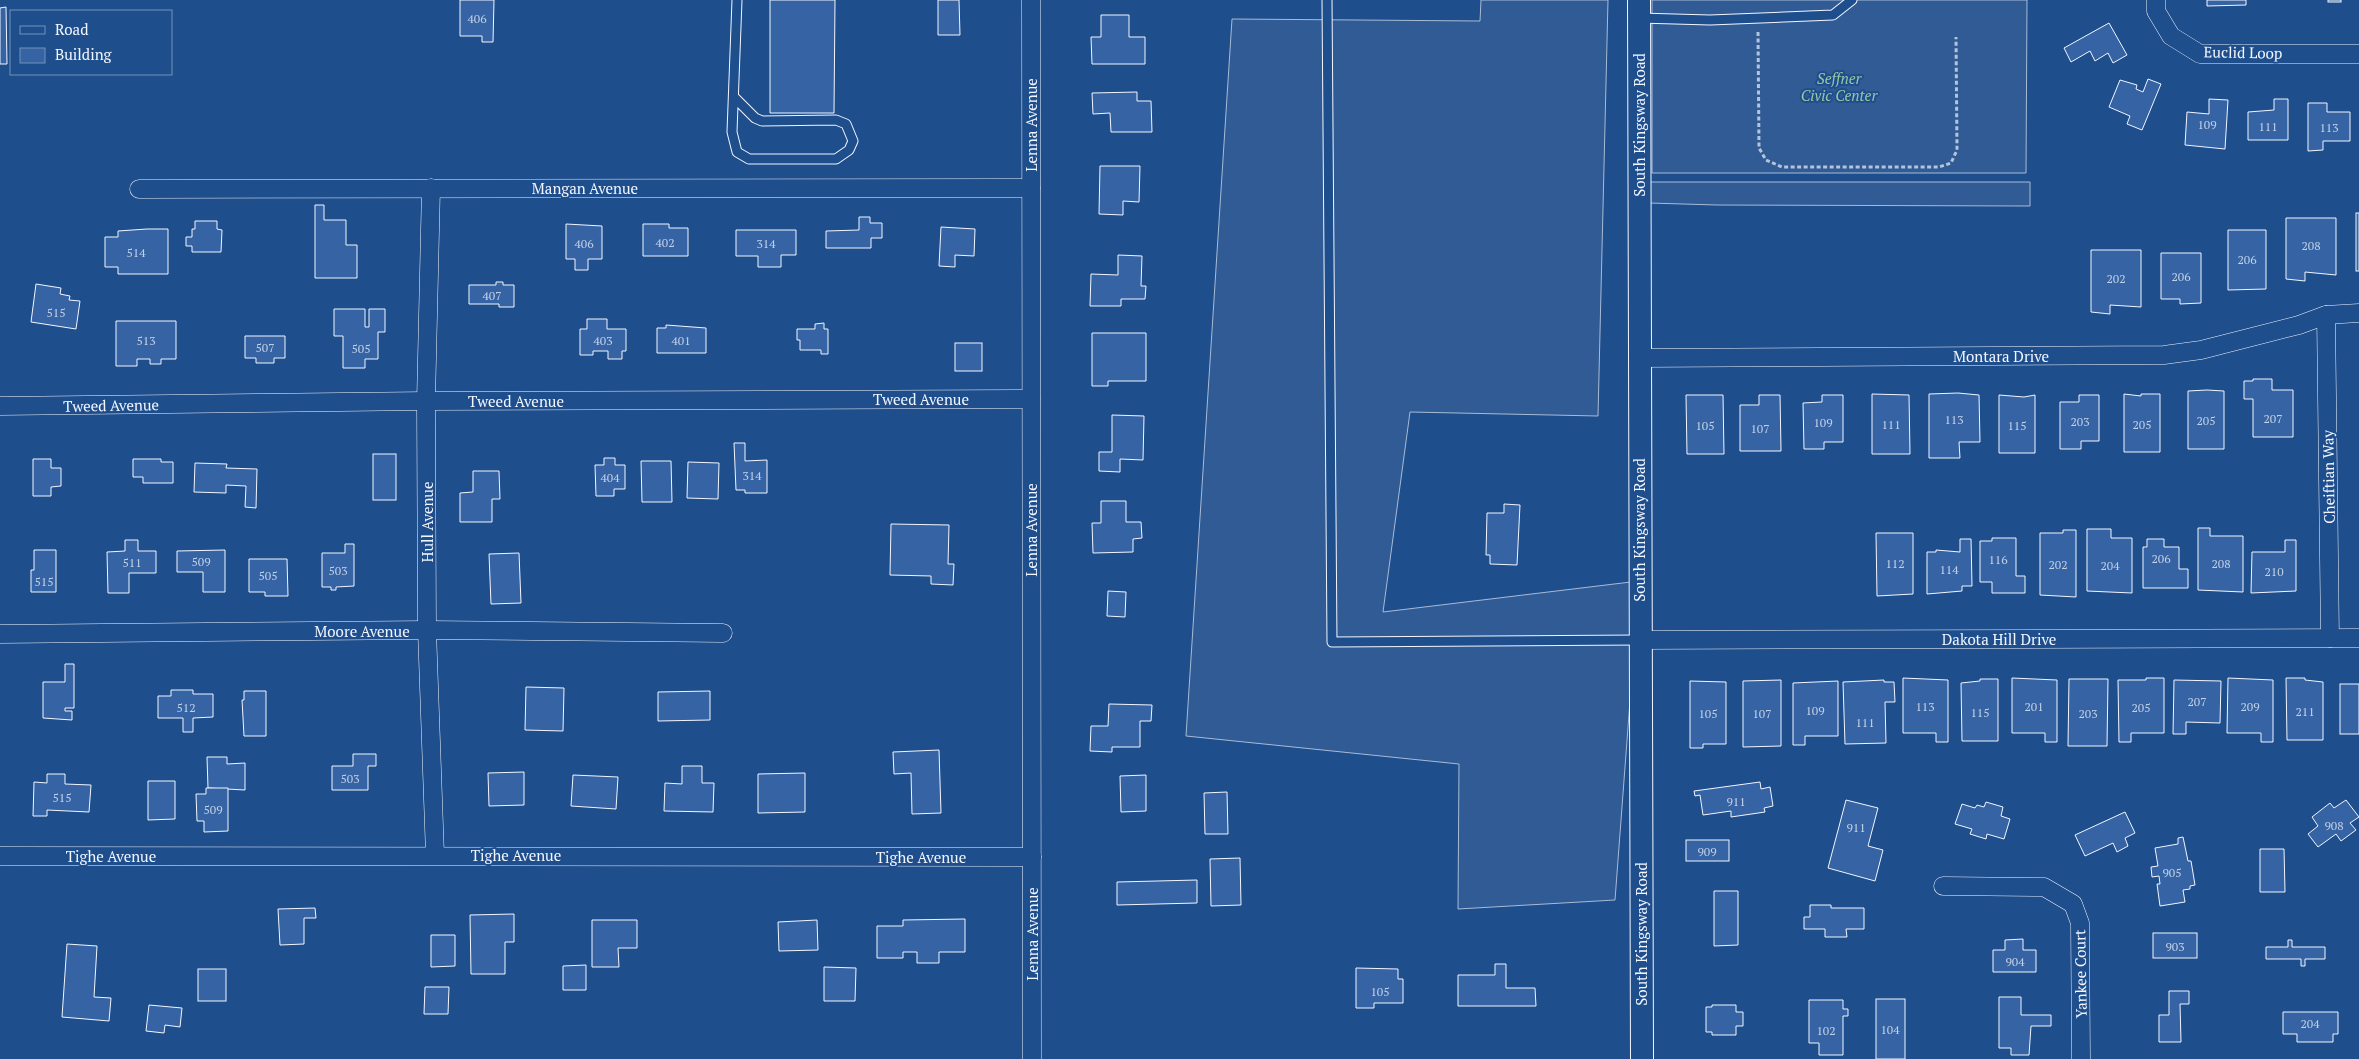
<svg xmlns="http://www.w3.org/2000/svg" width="2359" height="1059" viewBox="0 0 2359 1059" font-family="'PT Serif',serif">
<rect width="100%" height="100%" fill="#1f4e8c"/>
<g fill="#305b95" stroke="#a8bbd7">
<path d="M1481,0H1608L1598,416L1410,412L1383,612L1639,581L1615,900L1458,909L1459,764L1186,736L1232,19L1480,21Z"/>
<path d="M1652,0H2027L2026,173H1652Z"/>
<path d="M1649,182H2030V206L1717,205L1649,203Z"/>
</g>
<g fill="#3563a3" stroke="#f2f6ff">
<path d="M460,0H494L493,42H482V36H460Z"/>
<path d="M770,0H835L834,113H770Z"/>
<path d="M938,0H959L960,35H938Z"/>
<path d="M2207,0H2246V5L2207,6Z"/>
<rect x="2328" y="0" width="13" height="2"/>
<path d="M6,7L7,64H0V8Z"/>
<path d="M1101,15H1129V37H1145V64H1092L1091,37H1101Z"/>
<path d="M2109,23L2127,55L2113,63L2108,53L2095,61L2090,51L2071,62L2064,48Z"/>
<path d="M2148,79L2161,84L2142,130L2127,124L2130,116L2109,107L2120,80L2137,85L2136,89L2143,92Z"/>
<path d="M1137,92V101H1151L1152,132H1111L1110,113L1093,114L1092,93Z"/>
<path d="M2209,99L2228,100L2225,149L2185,145L2187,112L2209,114Z"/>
<path d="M2274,99H2288V140H2248V112L2274,110Z"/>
<path d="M2308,103H2327V112H2350V141H2323V150L2308,151Z"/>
<path d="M1100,166H1140L1139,202L1123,201V215L1099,214Z"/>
<path d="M315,205H324V220H346V245H357V278H315Z"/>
<rect x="2356" y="213" width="3" height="58"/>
<path d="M859,217H870V223H882V238H871V248H826V231L859,230Z"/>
<path d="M2286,218H2336V275L2305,272V281L2286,279Z"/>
<path d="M195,221H217V229L222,230L221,252H192V246H186V237H192V229H195Z"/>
<path d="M566,224L602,226V259H588V270H575V259H566Z"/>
<path d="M643,224H669V228H688V256H643Z"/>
<path d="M941,227L975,229L974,256L955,255V267L939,266Z"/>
<path d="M147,229H168V274H118V267H105V237H118V231Z"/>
<path d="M736,230H796V255H781V267H758V256H736Z"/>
<path d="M2228,230H2266V289L2228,290Z"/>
<path d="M2091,250H2141V307L2110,305V314L2091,312Z"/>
<path d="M2161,253H2201V303L2180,304V299H2161Z"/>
<path d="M1118,255L1142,256L1141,286H1146L1145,299H1121V306H1090L1091,274L1118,275Z"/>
<path d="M496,282H503V285H514V307H499V304H469V285H496Z"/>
<path d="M36,284L61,288L60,294L70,296L69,300L80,301L76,329L31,322Z"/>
<path d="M334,309H365V327H369V309H385V332H378V359H365V368H343V336H334Z"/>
<path d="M587,319H607V329H626V351H622V359H608V351H593V355H580V329H587Z"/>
<path d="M116,321H176V359H161V364H150V359H137V366H116Z"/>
<path d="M824,323V329H828V354H821V350H800V340H797V329H815V324Z"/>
<path d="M666,325L706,328V353H657V328H666Z"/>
<path d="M1092,333H1146V381H1108V386H1092Z"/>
<path d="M245,336H285V358H274V363H256V358H245Z"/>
<rect x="955" y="343" width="27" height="28"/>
<path d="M2253,379H2272V390H2293V437H2253V399H2244V381H2253Z"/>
<path d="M2207,390L2224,391V449H2188V391Z"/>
<path d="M1958,393L1979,395L1980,442H1959L1960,458H1929V394Z"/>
<path d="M1872,394L1909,395L1910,454H1872Z"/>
<path d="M2124,394L2141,396V394H2160V452H2124Z"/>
<path d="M1686,395H1723L1724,454H1687Z"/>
<path d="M1759,395H1780L1781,451H1740V405H1759Z"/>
<path d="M1822,395H1843V442H1824V449H1804L1803,403L1822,402Z"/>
<path d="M1999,395L2024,397L2035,395V453H1999Z"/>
<path d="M2079,395H2099V441H2081V449H2060V402H2079Z"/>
<path d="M1112,415L1144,416L1143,460L1120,459V472L1099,471V452H1112Z"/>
<path d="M734,443H745V461L767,460V493H745V490H736Z"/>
<rect x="373" y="454" width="23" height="46"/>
<path d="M604,458H615V465H625V489H614V496H596L595,465H604Z"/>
<path d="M33,459H51V468H61V486L51,487V496H33Z"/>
<path d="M133,459H161V462H173V483H143V477H133Z"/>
<path d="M641,461H671L672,502H642Z"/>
<path d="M688,462L719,463L718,499L687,498Z"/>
<path d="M195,463L227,464L226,468L257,469L256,508L245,507L246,486L226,485V493L194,492Z"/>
<path d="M473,471H499L500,499H492V522H460V493L473,492Z"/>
<path d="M1101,501H1126V522H1141L1142,538L1133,539V552L1093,553L1092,523H1101Z"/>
<path d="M1504,504L1520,505L1517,565L1490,564V555H1486L1487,513H1504Z"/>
<path d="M891,524L949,525L948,564H954L953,585L931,584V576L890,575Z"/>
<path d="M2198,528H2210V536H2243V592L2198,590Z"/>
<path d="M2087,529H2111V538H2132V593L2087,591Z"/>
<path d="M2063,530H2076V597L2040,595V533H2063Z"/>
<path d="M1876,533H1913V594L1877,596Z"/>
<path d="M1992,538H2016V576H2025V593H1992V582H1980V541H1992Z"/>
<path d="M1960,539H1971L1972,586H1962V591L1927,594V552H1936V550L1960,552Z"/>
<path d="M2147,539H2164V547H2179V569H2188V588H2143V547H2147Z"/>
<path d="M125,540H138V551H156V573H129V593H108L107,552L125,551Z"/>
<path d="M2285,540H2296V591L2251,593L2252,552H2285Z"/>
<path d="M345,544H354V586L336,587V590H331V587H322V553H345Z"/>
<path d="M34,550H56V592H31V570H34Z"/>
<path d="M225,550V592H203V572H177V551Z"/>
<path d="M519,553L521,603L491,604L489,554Z"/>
<path d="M249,559H287L288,596H265V592H249Z"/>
<path d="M1108,591L1126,592L1125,617L1107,616Z"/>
<path d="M65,664H74V708H65V711H72V720L43,718V682H65Z"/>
<path d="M1903,678L1948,680V742H1936V733H1903Z"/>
<path d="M2012,678L2057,680V742H2045V733H2012Z"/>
<path d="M2146,678H2164V733H2131V742H2119L2118,680H2146Z"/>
<path d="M2228,678L2273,680V742H2261V733H2227Z"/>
<path d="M2286,678H2305V680L2323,682V740H2287Z"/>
<path d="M1980,679H1998V741H1962L1961,683L1980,681Z"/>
<path d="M2069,679H2108L2107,746H2068Z"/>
<path d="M1781,680V746L1743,747V681Z"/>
<path d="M1884,680V682H1894L1895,702H1885L1886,743L1845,744L1843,682Z"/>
<path d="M2174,680L2221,681L2220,723L2186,722V734H2173Z"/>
<path d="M1690,681L1726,682V744H1703V748H1690Z"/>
<path d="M1838,681V736H1805V745H1793V683Z"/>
<rect x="2340" y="684" width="19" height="50"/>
<path d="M526,687L564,688L563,731L525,730Z"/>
<path d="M171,690H193V694H213V717L193,718V732H183V718H158V696H171Z"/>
<path d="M244,691H266V736H244L242,700H244Z"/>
<path d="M710,691V720L658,721V692Z"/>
<path d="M1109,704L1152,705L1151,721H1140V747H1112V752L1090,751L1091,726H1108Z"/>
<path d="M939,750L941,813L912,814L911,773L894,774L893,752Z"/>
<path d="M353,754H376V766H368V790H332V766H353Z"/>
<path d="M207,757H227V764L245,763V790L208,788Z"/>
<path d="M682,766H702V783H714L713,812L664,811L665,783L682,784Z"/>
<path d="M524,772V805L489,806L488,773Z"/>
<path d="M805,773V812L758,813V774Z"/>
<path d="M47,774H65V784L91,785L89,812L47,810V816H33L34,782L47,783Z"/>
<path d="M573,775L618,777L616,809L571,806Z"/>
<path d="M1146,775V811L1121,812L1120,776Z"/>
<path d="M148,781H175V819L148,820Z"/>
<path d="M1760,782L1761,789L1770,787L1773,806L1764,808L1765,812L1731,817V811L1703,815L1700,795L1695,796L1694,791Z"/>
<path d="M206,788H228V831L204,832V821H197L196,794H206Z"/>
<path d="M1227,792L1228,834H1205L1204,793Z"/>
<path d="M1846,800L1878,808L1868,846L1883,850L1875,881L1828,868Z"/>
<path d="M2346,800L2359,817L2350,823L2356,830L2341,841L2336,834L2318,847L2308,834L2318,826L2312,817L2330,803L2334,808Z"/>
<path d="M1986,802L2003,807L2001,816L2010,819L2004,839L1987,834L1986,839L1970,834L1972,829L1955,824L1962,804L1975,808L1977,805L1984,807Z"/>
<path d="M2125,812L2135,833L2125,838L2128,846L2117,852L2113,843L2085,856L2075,835Z"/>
<path d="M2183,837L2188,861H2191L2195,885L2190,886V889L2183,890L2185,902L2160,906L2157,884H2160L2159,876L2152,877L2151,867L2158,866L2155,848L2178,844V838Z"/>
<rect x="1686" y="840" width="43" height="21"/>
<path d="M2260,849H2284L2285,892H2260Z"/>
<path d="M1240,858L1241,905L1211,906L1210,859Z"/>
<path d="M1197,880V903L1117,905V882Z"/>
<path d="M1714,891H1738V945L1714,946Z"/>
<path d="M1810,905H1831V908H1864V929H1846L1847,937H1825V929H1804V917H1810Z"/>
<path d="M315,908L316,918H304V944L280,945L278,909Z"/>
<path d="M514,914V942H505V974H471L470,915Z"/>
<path d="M965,919V952H939V963H917V952H903V958H877V926H903V920Z"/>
<path d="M592,920H637V948H618L619,967H592Z"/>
<path d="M817,920L818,950L779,951L778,922Z"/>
<rect x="2153" y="933" width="44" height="25"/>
<path d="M431,935H455V966L431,967Z"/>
<path d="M2023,939V950H2036V972H1993V950H2005V940Z"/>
<path d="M2288,940H2292V947H2325V959H2305V966H2301V959H2266V947H2288Z"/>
<path d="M67,944L97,946L94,997L111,998L109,1021L62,1017Z"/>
<path d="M1495,964H1506V988H1535L1536,1006H1458V975H1495Z"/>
<path d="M586,965V990H563V966Z"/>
<path d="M824,967L856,968L855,1001H824Z"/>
<path d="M1356,968L1398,969V979H1403V1003H1374V1008H1356Z"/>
<rect x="198" y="969" width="28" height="32"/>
<path d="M425,987H449L448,1014H424Z"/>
<path d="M2169,991H2189V1004H2180L2181,1042H2159V1015H2169Z"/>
<path d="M1999,997H2021V1015H2051V1026H2031L2029,1055H2011V1048H1999Z"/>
<rect x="1876" y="999" width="29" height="60"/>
<path d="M1809,1000H1843V1009H1848V1016H1843V1055H1819V1043H1809Z"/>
<path d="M149,1005L182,1008L180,1027L165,1025L164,1033L146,1031Z"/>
<path d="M1712,1005H1736V1012H1743V1026H1736V1035H1712V1032H1706V1007H1712Z"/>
<path d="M2283,1012H2338V1034H2333V1042H2297V1034H2283Z"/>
</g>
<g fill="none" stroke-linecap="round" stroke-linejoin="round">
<g stroke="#f2f6ff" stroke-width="11">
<g id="service">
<path d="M1327,0L1332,642L1639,640"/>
<path d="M1639,18L1710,20L1833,15L1852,0"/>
<path d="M734,97L755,118L762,121L836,120L846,124L853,141L849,150L836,159H749L737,152L732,132L737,0"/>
</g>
</g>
<g stroke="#f2f6ff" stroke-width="19">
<g id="minor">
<path d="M1031,0L1032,1059"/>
<path d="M2156,0V11L2171,36L2200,54H2359"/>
<path d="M431,188L426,401L427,630L435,855"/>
<path d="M139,189L1031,188"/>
<path d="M2326,315L2330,638"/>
<path d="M1639,358L2164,355L2201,350L2299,325L2326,315L2359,313"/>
<path d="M0,406L426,401L1031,399"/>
<path d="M0,634L427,630L723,633"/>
<path d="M1639,640L2359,638"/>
<path d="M0,856L1032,857"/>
<path d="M1943,886L2044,887L2073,904L2080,923L2081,1059"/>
</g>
</g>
<g stroke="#f2f6ff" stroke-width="24">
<path id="tertiary" d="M1639,0L1642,1059"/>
</g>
<path stroke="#b3c4dc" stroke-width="3" stroke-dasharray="4 2.5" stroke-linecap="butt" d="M1758,32L1759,148L1766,160L1782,167H1939L1951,163L1957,150L1956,37"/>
<use href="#service" stroke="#1f4e8c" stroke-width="9"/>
<use href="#minor" stroke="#1f4e8c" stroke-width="18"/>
<use href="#tertiary" stroke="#1f4e8c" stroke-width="22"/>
</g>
<g text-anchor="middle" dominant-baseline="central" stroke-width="4" stroke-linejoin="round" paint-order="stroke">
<g font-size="12" fill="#c3d1e8">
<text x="477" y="18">406</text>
<text x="2207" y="124">109</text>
<text x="2268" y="126">111</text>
<text x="2329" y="127">113</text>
<text x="665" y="242">402</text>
<text x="584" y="243">406</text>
<text x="766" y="243">314</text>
<text x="2311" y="245">208</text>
<text x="136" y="252">514</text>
<text x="2247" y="259">206</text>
<text x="2181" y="276">206</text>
<text x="2116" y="278">202</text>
<text x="492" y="295">407</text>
<text x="56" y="312">515</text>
<text x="146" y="340">513</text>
<text x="603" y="340">403</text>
<text x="681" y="340">401</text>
<text x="265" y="347">507</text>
<text x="361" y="348">505</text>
<text x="2273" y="418">207</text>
<text x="1954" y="419">113</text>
<text x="2206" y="420">205</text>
<text x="2080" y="421">203</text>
<text x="1823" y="422">109</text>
<text x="1891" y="424">111</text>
<text x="2142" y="424">205</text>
<text x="1705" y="425">105</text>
<text x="2017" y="425">115</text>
<text x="1760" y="428">107</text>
<text x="752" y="475">314</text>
<text x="610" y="477">404</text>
<text x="2161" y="558">206</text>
<text x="1998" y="559">116</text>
<text x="201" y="561">509</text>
<text x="132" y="562">511</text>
<text x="1895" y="563">112</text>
<text x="2221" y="563">208</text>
<text x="2058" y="564">202</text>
<text x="2110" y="565">204</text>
<text x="1949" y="569">114</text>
<text x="338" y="570">503</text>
<text x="2274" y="571">210</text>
<text x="268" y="575">505</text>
<text x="44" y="581">515</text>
<text x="2197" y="701">207</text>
<text x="1925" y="706">113</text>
<text x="2034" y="706">201</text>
<text x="2250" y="706">209</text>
<text x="186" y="707">512</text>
<text x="2141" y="707">205</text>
<text x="1815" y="710">109</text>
<text x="2305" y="711">211</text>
<text x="1980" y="712">115</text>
<text x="1708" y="713">105</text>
<text x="1762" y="713">107</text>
<text x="2088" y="713">203</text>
<text x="1865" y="722">111</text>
<text x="350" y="778">503</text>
<text x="62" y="797">515</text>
<text x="1736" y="801">911</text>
<text x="213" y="809">509</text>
<text x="2334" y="825">908</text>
<text x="1856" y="827">911</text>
<text x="1707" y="851">909</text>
<text x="2172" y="872">905</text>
<text x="2175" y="946">903</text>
<text x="2015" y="961">904</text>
<text x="1380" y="991">105</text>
<text x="2310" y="1023">204</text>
<text x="1890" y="1029">104</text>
<text x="1826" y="1030">102</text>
</g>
<g font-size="15" fill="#f2f6ff" stroke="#1f4e8c">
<text transform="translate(2243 52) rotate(1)">Euclid Loop</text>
<text transform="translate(1031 125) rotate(-90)">Lenna Avenue</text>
<text transform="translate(1639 125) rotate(-90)">South Kingsway Road</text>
<text x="585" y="188">Mangan Avenue</text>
<text x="2001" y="356">Montara Drive</text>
<text x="921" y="399">Tweed Avenue</text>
<text x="516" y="401">Tweed Avenue</text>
<text transform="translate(111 405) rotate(-1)">Tweed Avenue</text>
<text transform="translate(2328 477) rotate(-91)">Cheiftian Way</text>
<text transform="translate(427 522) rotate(-90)">Hull Avenue</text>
<text transform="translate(1031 530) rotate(-90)">Lenna Avenue</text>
<text transform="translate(1639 530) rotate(-90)">South Kingsway Road</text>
<text x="362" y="631">Moore Avenue</text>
<text x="1999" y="639">Dakota Hill Drive</text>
<text x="516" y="855">Tighe Avenue</text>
<text x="111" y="856">Tighe Avenue</text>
<text x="921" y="857">Tighe Avenue</text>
<text transform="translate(1032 934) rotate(-90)">Lenna Avenue</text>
<text transform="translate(1641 934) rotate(-90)">South Kingsway Road</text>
<text transform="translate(2080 974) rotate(-91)">Yankee Court</text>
</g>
<g font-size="15" font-style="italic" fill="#97c8a6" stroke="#1f4e8c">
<text x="1839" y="78">Seffner<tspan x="1839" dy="17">Civic Center</tspan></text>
</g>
</g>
<rect x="10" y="10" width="162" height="65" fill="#1f4e8c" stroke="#7391ba"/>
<rect x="20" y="26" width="25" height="8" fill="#1f4e8c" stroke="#7391ba"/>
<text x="55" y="35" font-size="15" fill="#f2f6ff">Road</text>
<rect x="20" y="48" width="25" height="15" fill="#3563a3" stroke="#7391ba"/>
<text x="55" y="60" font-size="15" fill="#f2f6ff">Building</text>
</svg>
